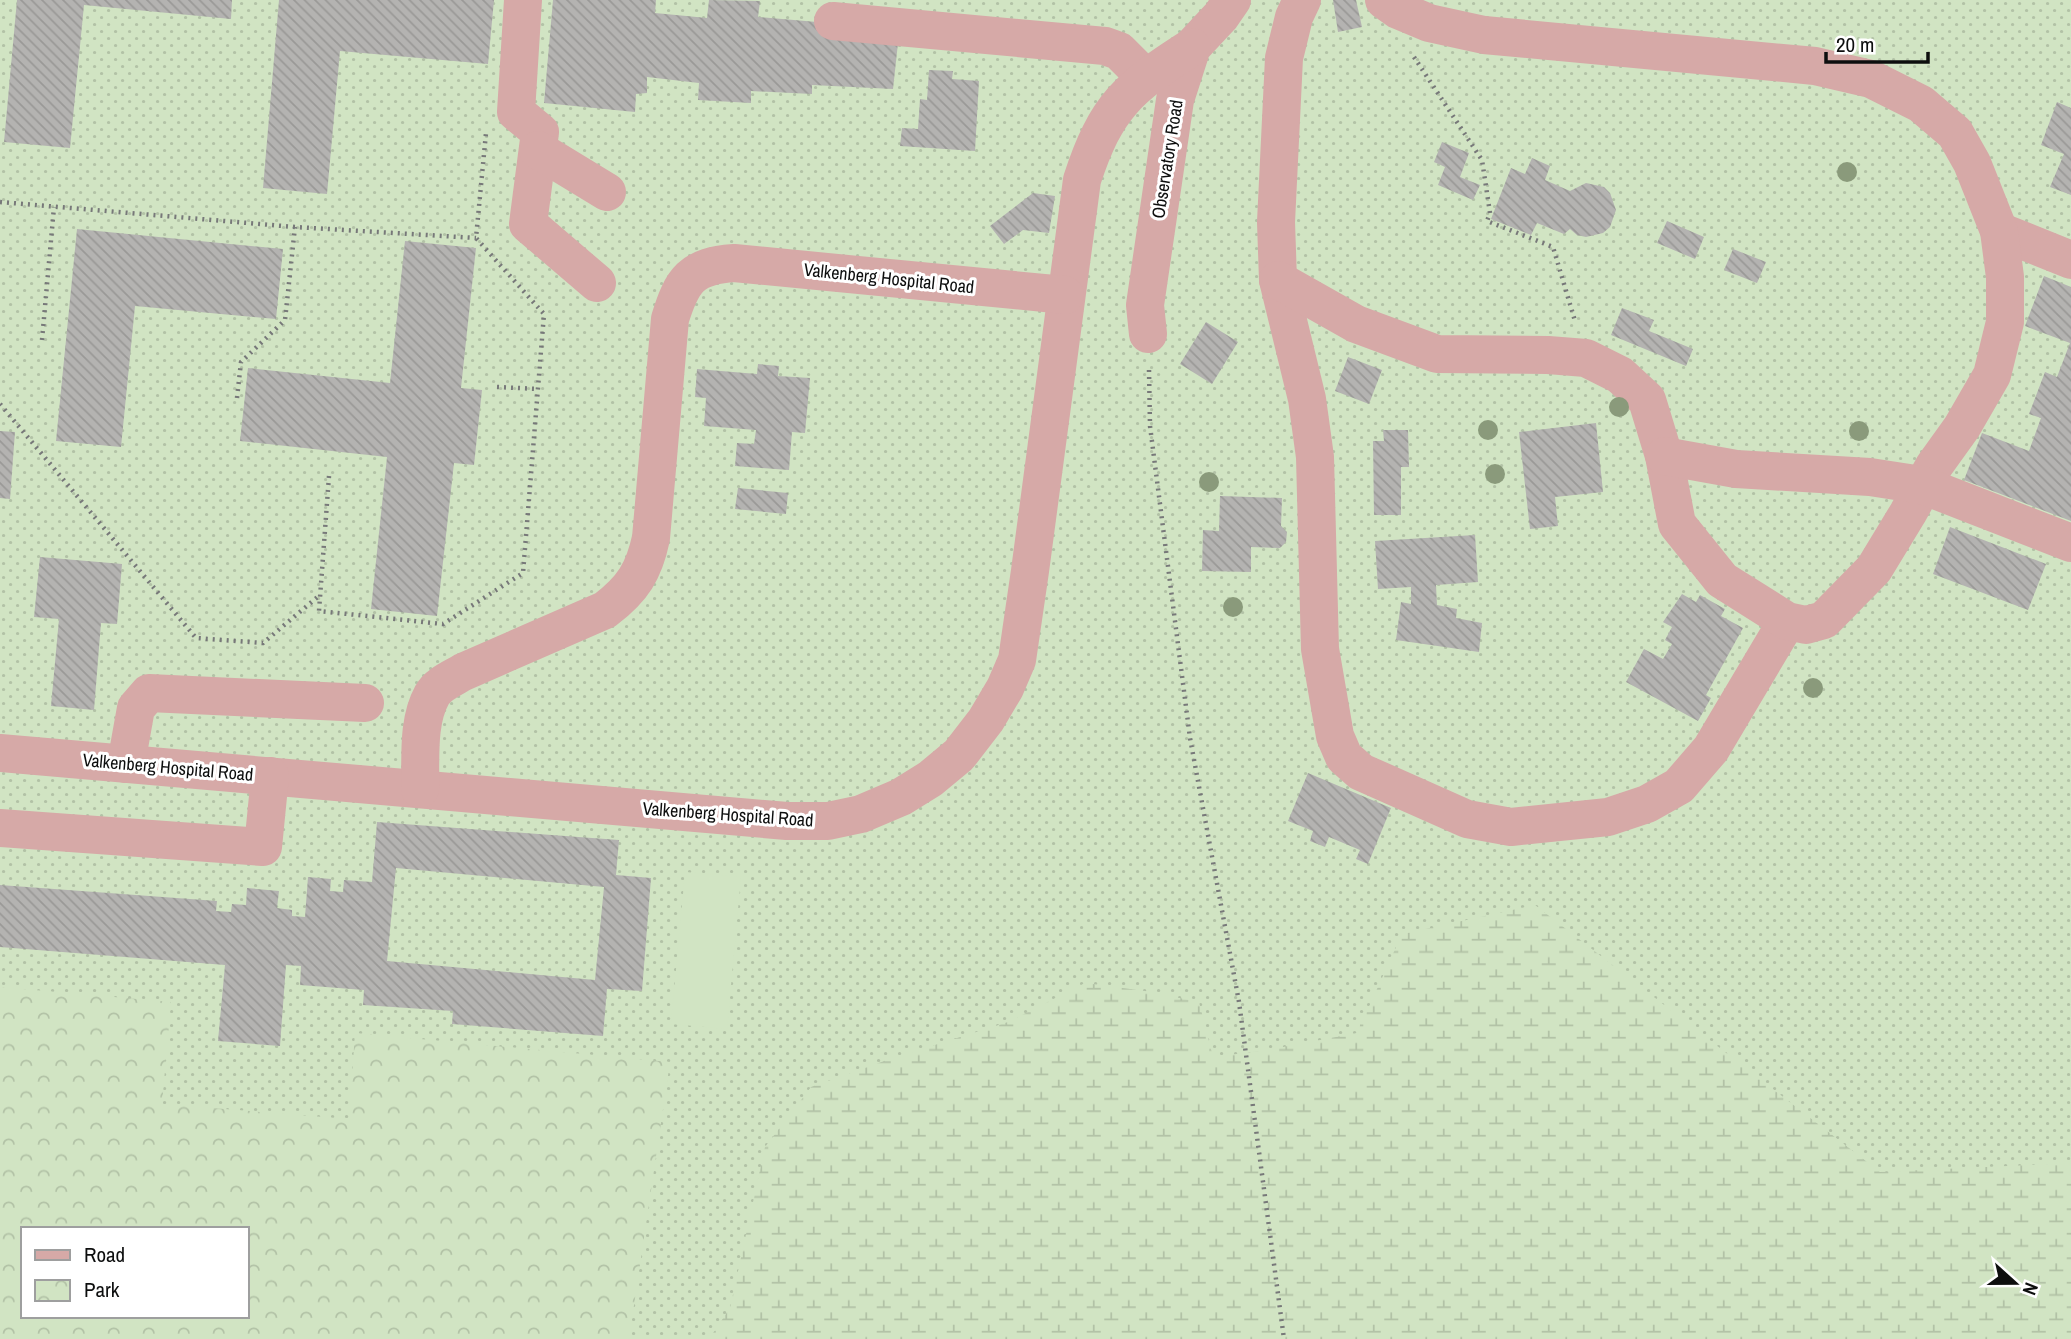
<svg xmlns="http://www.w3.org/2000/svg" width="2071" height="1339" viewBox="0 0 2071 1339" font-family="'Archivo Narrow',sans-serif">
<defs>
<pattern id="grass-dots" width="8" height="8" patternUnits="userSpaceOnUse" patternTransform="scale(1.75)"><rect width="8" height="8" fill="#d1e4c3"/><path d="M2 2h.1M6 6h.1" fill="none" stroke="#b2c2a6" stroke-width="1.8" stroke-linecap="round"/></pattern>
<pattern id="wetland-marsh" width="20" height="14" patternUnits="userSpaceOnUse" patternTransform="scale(1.75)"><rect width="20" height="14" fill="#d1e4c3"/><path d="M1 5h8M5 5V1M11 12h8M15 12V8" fill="none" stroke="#b2c2a6"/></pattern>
<pattern id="park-crowns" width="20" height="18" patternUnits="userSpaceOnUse" patternTransform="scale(1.75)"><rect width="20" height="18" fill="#d1e4c3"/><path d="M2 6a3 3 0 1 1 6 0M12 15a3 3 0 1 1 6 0" fill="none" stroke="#b2c2a6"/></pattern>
<pattern id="building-back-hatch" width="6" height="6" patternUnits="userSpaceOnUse" patternTransform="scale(1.75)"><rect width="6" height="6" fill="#b4b3b1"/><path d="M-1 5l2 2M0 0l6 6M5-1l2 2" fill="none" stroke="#9a9997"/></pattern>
</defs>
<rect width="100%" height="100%" fill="#f3f4f5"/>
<path fill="url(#grass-dots)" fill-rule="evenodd" d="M0,0H2071V1339H0ZM23,1229H247V1316H23Z"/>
<path fill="url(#wetland-marsh)" d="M1535,905L1880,1172L2071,1163V1339H709L730,1308L765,1147L811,1087L887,1060L1008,1022L1085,983L1145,991L1199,1002L1213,1057L1268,1050L1357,1033L1402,934Z"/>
<path fill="url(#park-crowns)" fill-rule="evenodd" d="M0,987L171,1002L162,1104L349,1119L355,1033L670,1062L629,1339H0ZM23,1229H247V1316H23Z"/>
<path fill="#d1e4c3" d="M685,872L741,877L727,1029L671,1024Z"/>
<g fill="url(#building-back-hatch)" fill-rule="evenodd">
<path d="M17,0H232L231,19L84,5L70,148L4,142Z"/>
<path d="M279,0H494L488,64L340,51L327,194L263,188Z"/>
<path d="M553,0H656L655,13L707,18L709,0L760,1L758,17L817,22L898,43L893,89L812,85V94L751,91V103L698,100L699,83L647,77V93L636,94L635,112L544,103Z"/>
<path d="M1333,0H1356L1362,27L1338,32Z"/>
<path d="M929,70L953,71L952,79L979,81L975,151L900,146L902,128L918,129L920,99L927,100Z"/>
<path d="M2057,102L2071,108V195L2050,187L2064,154L2041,145Z"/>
<path d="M1442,142L1469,153L1460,177L1480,185L1473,200L1438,185L1445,167L1434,162Z"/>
<path d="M1532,158L1550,166L1545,180L1570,191L1586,183L1604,187L1610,193L1616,210L1610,227L1603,233L1586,237L1577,235L1570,229L1564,234L1537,223L1531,235L1491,219L1511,168L1525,174Z"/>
<path d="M1033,193L1055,196L1049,233L1023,230L1004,244L990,226Z"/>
<path d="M1667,221L1704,237L1695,259L1657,243Z"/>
<path d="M77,229L283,249L276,319L135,306L121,447L56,441Z"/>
<path d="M405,241L476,248L461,388L482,390L474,465L454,463L437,616L371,609L387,457L240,441L248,368L390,383Z"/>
<path d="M1733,249L1766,262L1757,283L1724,270Z"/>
<path d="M2044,276L2071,287V521L1964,480L1982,433L2029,451L2041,418L2029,414L2045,372L2057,377L2070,343L2025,326Z"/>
<path d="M1622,308L1654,320L1649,331L1693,349L1686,366L1611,335Z"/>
<path d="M1206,322L1238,342L1212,384L1180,364Z"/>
<path d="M1348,357L1382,370L1369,404L1335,391Z"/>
<path d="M758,364L779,366L778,376L810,378L805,433L792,432L789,470L735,466L737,443L754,444L756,430L704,426L706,398L695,397L697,369L757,374Z"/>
<path d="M1596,423L1603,492L1555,497L1558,526L1530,529L1519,432Z"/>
<path d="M1383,430H1408L1409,467H1401V515H1374L1373,441H1384Z"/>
<path d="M0,431L15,432L10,499L0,498Z"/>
<path d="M738,488L788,493L786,514L735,509Z"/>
<path d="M1220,496L1282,498L1281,526L1287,532L1286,542L1280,548L1251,547V572L1202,571L1203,530L1219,531Z"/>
<path d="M1950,527L2046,564L2028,610L1933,574Z"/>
<path d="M1475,535L1478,582L1436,585L1437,605L1457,609L1456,618L1482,623L1479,652L1396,640L1401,602L1411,604V587L1378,589L1375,541Z"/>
<path d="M40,557L122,564L117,624L101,623L94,710L51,706L59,619L34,617Z"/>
<path d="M1682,594L1696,602L1700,595L1725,609L1721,616L1743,628L1706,695L1711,698L1698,721L1626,682L1644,649L1663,659L1672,644L1665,640L1672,627L1663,622Z"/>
<path d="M1308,773L1391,808L1368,864L1356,859L1360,850L1329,837L1325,847L1310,841L1313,831L1288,821Z"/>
<path d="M377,822L619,840L616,875L651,878L642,991L607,989L603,1036L452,1024L453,1011L363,1005L364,990L300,985L301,966L286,965L280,1046L218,1041L225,965L0,947V885L217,901L216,911L231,912L232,904L246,905L247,888L279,891L277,908L292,910V916L305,917L308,877L331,879L330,891L343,892L344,880L372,882ZM396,868L604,887L595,980L387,961Z"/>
</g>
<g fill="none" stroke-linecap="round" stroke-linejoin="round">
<g stroke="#777879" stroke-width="4.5" stroke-dasharray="2 5" stroke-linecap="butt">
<path d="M1414,57L1482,160L1490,213L1487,221L1553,247L1575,321"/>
<path d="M0,202L295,227L476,238"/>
<path d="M42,340L54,207"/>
<path d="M1149,370L1150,426L1190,738L1239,1002L1284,1339"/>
<path d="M497,387L538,389"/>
<path d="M237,398L241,362L285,320L295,227"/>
<path d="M0,404L196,638L263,643L320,595"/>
<path d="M329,476L319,611L443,624L523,573L544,314L476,238L486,133"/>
</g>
<g stroke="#d6a9a7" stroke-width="38">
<path d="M523,0L516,112L540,132L528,224L597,283"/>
<path d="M1302,0L1294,17L1284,58L1276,222L1278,280L1307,399L1315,457L1320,649L1335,736L1344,757L1361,772L1467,819L1511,827L1608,817L1647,804L1679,786L1711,749L1787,621"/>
<path d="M833,21L1105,46L1119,51L1145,77"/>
<path d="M538,150L607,192"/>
<path d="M1999,231L2071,260"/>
<path d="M1278,280L1356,324L1437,354L1548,355L1586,358L1620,375L1647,400L1664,456L1677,524L1722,580L1787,621L1806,625L1824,620L1874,569L1908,513L1934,466L1962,427L1992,375L2005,322V277L1999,231L1972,163L1955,133L1921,104L1871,79L1815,66L1484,35L1429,23L1398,10L1384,0"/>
<path d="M1148,334L1145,305L1175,100L1192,47L1221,16L1232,0"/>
<path d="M1664,456L1736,469L1870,477L1922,485L2071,543"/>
<path d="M0,753L787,821H828L861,814L901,797L930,779L959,755L986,720L1005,688L1017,660L1030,571L1082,180C1106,106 1128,88 1192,47"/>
<path d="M126,764L136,708L149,693L365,703"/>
<path d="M420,789C421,759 417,722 432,695C438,684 453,678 463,672L605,610C633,589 644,571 651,538L670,319C682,280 691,266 734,263L1065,295"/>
<path d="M0,828L263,847L270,776"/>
</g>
</g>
<g fill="#8a9a7b">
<circle cx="1847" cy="172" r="10"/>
<circle cx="1619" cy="407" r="10"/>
<circle cx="1488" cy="430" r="10"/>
<circle cx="1859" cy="431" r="10"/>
<circle cx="1495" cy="474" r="10"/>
<circle cx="1209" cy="482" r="10"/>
<circle cx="1233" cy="607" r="10"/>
<circle cx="1813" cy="688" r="10"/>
</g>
<g text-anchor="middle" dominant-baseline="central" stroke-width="6" stroke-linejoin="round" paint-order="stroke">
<g font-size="18" fill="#0d0e0e" stroke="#fff">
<text transform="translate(1167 159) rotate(-81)">Observatory Road</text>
<text transform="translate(889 278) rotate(6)">Valkenberg Hospital Road</text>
<text transform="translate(168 767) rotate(5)">Valkenberg Hospital Road</text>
<text transform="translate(728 814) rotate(4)">Valkenberg Hospital Road</text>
</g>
</g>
<rect x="21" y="1227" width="228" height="91" fill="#ffffff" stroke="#9e9f9f" stroke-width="2"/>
<rect x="35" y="1250" width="35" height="10" fill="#d6a9a7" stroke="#9e9f9f" stroke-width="2"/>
<text x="84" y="1262" font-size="21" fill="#0d0e0e">Road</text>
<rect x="35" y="1280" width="35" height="21" fill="url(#park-crowns)" stroke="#9e9f9f" stroke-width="2"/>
<text x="84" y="1297" font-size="21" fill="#0d0e0e">Park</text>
<g transform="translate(2015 1283) rotate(111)" stroke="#ffffff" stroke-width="5" paint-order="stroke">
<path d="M0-5L12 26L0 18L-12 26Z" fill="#0d0e0e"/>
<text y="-10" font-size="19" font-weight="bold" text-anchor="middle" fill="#0d0e0e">N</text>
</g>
<path d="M1826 52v10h102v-10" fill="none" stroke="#0d0e0e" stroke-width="3.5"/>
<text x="1836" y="52" font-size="21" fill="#0d0e0e" stroke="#ffffff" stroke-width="5" paint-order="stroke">20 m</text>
</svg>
